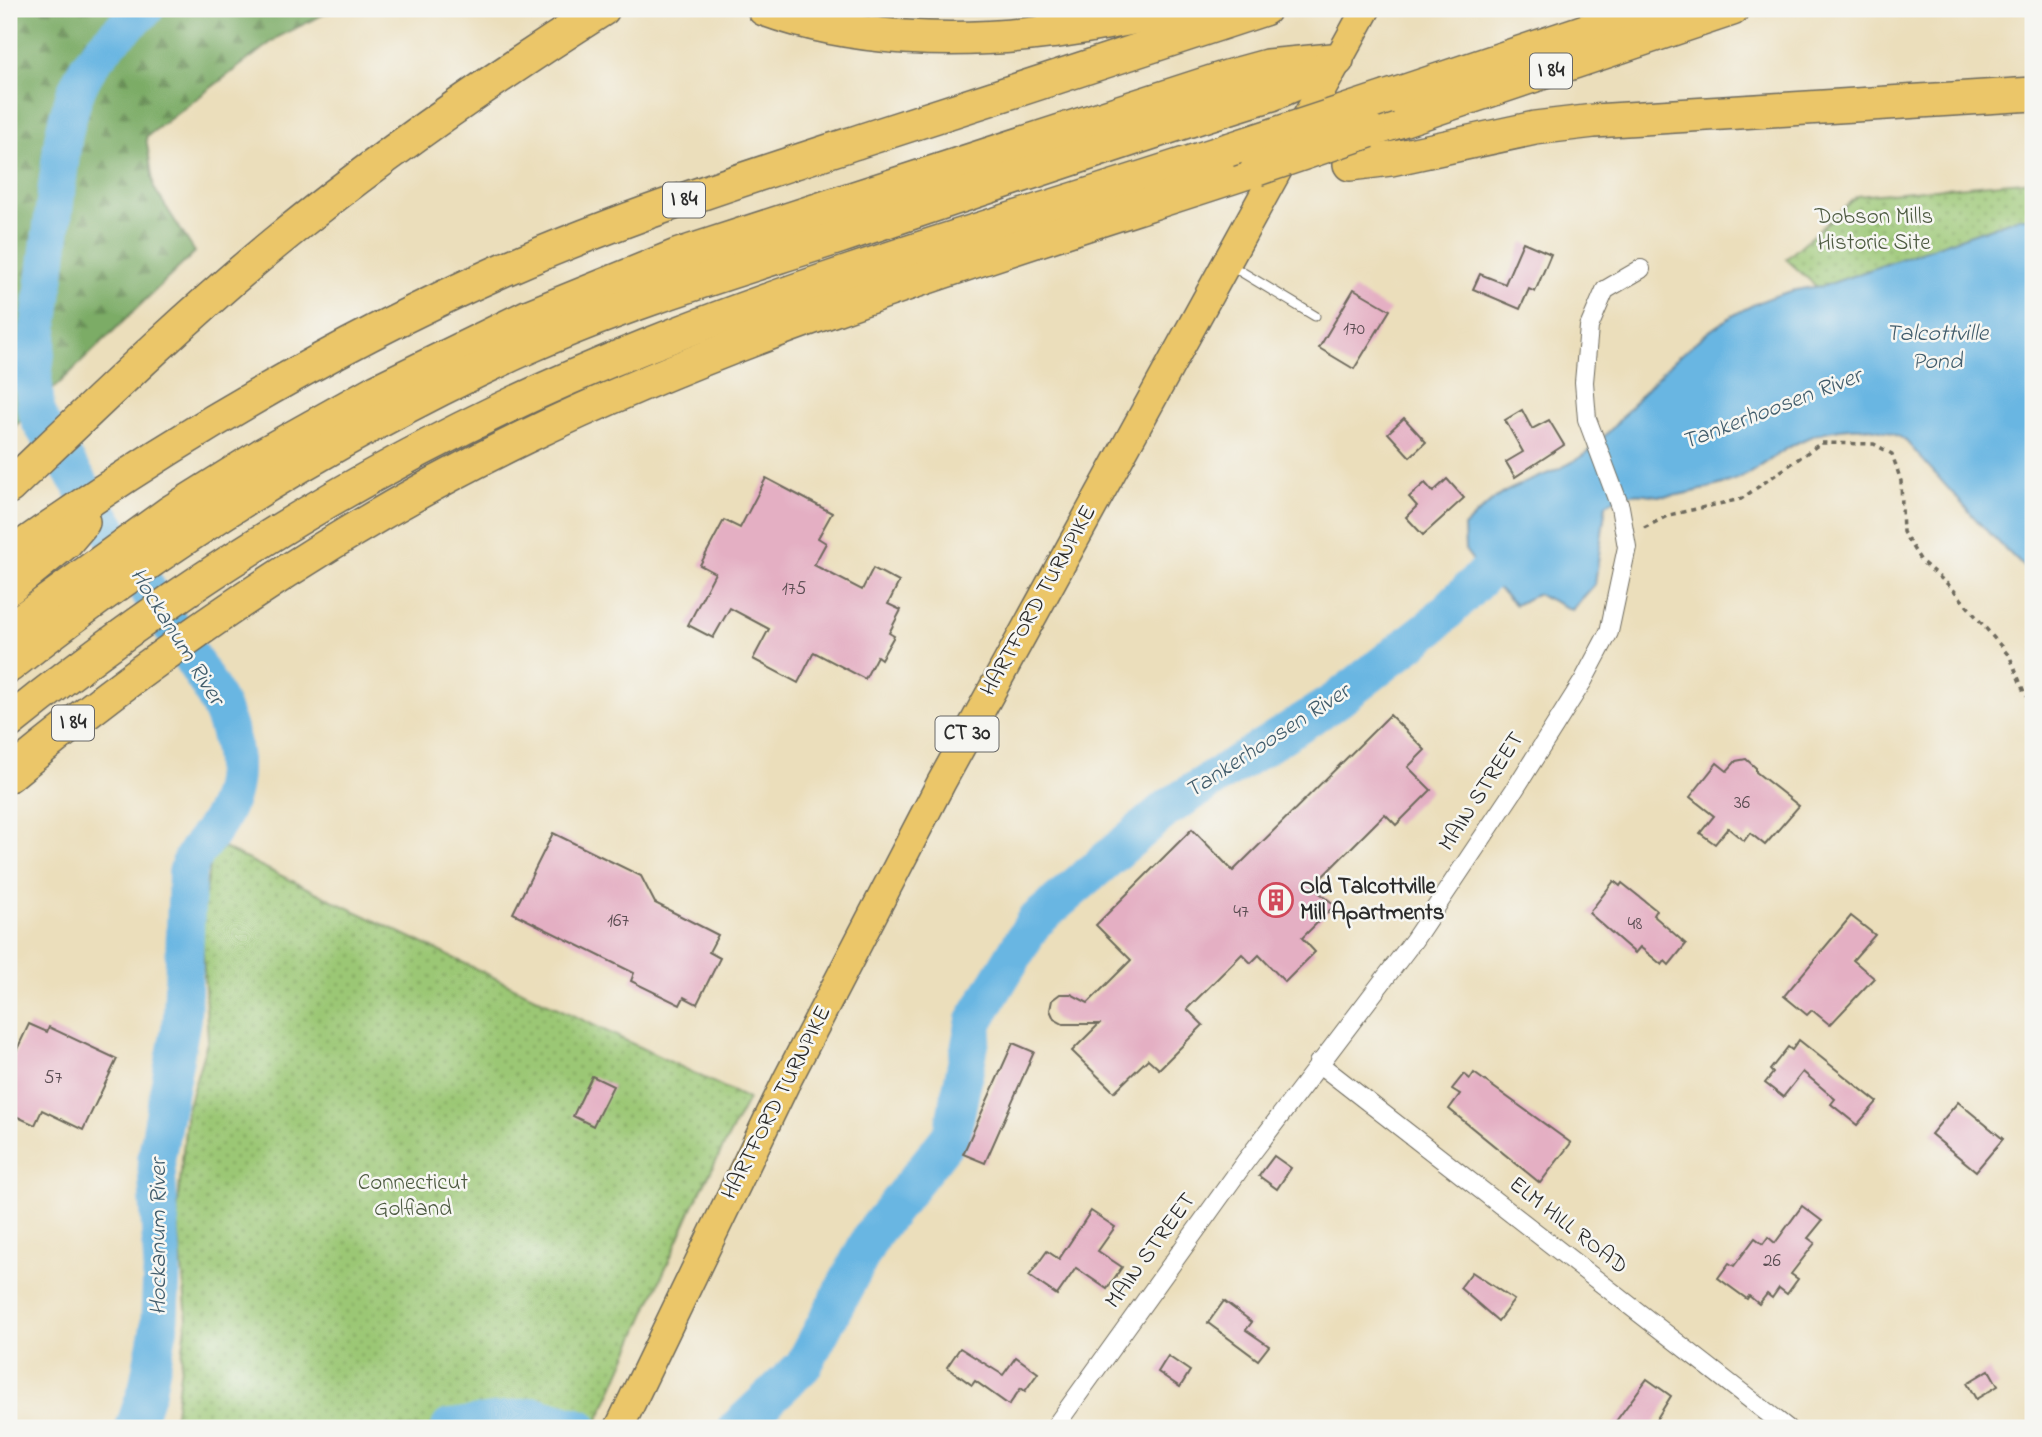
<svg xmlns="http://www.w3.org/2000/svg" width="2042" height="1437" viewBox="0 0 2042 1437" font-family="'Indie Flower',sans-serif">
<defs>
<pattern id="forest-firs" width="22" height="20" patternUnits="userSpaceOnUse" patternTransform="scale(1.75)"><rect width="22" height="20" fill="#7cac66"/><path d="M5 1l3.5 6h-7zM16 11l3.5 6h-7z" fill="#668c54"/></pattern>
<pattern id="park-dots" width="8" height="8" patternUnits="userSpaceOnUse" patternTransform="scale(1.75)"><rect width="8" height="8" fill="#9bc774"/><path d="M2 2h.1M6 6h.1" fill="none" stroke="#7fa25f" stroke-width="1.8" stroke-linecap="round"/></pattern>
</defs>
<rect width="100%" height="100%" fill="#f6f6f2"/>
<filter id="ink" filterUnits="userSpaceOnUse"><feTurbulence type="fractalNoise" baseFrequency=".0143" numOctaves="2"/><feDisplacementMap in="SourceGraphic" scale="14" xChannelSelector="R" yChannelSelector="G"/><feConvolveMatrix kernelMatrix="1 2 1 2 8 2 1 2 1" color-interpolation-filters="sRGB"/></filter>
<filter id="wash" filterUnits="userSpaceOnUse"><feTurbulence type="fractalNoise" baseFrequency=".00686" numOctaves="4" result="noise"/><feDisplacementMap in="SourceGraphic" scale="28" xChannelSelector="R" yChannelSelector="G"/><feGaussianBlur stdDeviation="1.57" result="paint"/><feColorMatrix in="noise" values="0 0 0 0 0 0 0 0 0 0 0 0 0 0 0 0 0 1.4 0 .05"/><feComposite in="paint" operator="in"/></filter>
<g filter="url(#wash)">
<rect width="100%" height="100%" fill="#ebdebb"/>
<path fill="url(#forest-firs)" stroke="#546c48" stroke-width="2" d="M9,9H334L278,37L146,137L154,188L195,252L9,432Z"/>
<g fill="url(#park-dots)" stroke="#637950" stroke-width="2">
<path d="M2033,180V218H2017L1824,286L1817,287L1786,259L1857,196Z"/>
<path d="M213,843L748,1099L693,1206L595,1428H166L175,1413L187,1318L177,1214L187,1109L208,1039L201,918Z"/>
</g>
<path fill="#69b6e2" stroke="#4a7086" stroke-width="2" d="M2017,218H2033V576L1982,526L1905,440C1876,421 1831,426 1801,441C1781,450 1765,465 1746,475C1727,484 1699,491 1678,495C1646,501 1643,483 1606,504L1595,584L1572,610L1538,594L1515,605L1484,575L1465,550L1464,527C1477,515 1490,500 1505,492C1531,478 1563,471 1586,453C1610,434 1628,409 1648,387C1694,337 1755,290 1824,286Z"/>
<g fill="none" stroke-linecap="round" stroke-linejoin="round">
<g stroke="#69b6e2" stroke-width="38">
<path d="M134,1428L147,1390L159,1328L162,1262L156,1160L182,1018L187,873C192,853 204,843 215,827C247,781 234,732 210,687L41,423L36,409L33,377L63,139C77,69 94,54 145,9"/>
<path d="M450,1428L537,1416L580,1428"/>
<path d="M737,1428L803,1366L872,1235L952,1134L975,1020L1034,922L1166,809L1337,700L1432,626L1484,575L1524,544"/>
</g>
</g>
<g id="blocks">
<g fill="#e4afc3">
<path d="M1523,242L1551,254L1535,292L1529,289L1520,309L1473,289L1480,274L1505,284Z"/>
<path d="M1354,289L1390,310L1354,369L1319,348Z"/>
<path d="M1522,410L1532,429L1549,420L1564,445L1515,477L1506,462L1523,452L1505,420Z"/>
<path d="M1404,418L1426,442L1410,457L1388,433Z"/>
<path d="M766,478L832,513L818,538L826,543L814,565L862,590L873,568L899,582L888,604L901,610L889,633L894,636L881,659L877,656L865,679L814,652L798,683L753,659L769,629L730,608L713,638L688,625L715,573L700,565L724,520L740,528Z"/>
<path d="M1447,479L1464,498L1423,535L1406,517L1417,506L1409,497L1425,483L1433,492Z"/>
<path d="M1390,715L1425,750L1408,767L1431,790L1396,825L1385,814L1312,887L1335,905L1302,938L1315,952L1285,982L1259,955L1251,963L1242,954L1187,1009L1203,1025L1159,1069L1148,1059L1114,1092L1072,1051L1099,1024H1063L1054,1019L1050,1010L1052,1000L1060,994H1071L1088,1003L1131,960L1096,925L1192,829L1233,871Z"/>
<path d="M1746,759L1756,768V772L1799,806L1765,845L1750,833L1744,841L1728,828L1715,844L1700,833L1714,816L1690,797L1717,763L1727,771L1736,761Z"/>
<path d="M553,833L641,876L655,903L718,935L709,952L720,958L697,1004L684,997L680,1005L631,981L634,973L513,913Z"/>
<path d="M1614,881L1620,886L1622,883L1656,910L1653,915L1686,944L1669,965L1665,961L1662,965L1640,947L1635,953L1589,913Z"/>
<path d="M1851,916L1875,935L1853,960L1874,978L1830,1025L1812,1010L1807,1015L1784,996Z"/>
<path d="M29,1024L47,1032L49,1027L117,1059L83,1130L42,1110L35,1125L9,1113V1066Z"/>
<path d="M1799,1040L1877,1102L1857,1125L1831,1104L1835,1099L1803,1072L1783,1097L1765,1083L1773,1073L1770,1070L1788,1047L1792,1050Z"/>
<path d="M1013,1043L1034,1052L985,1163L963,1154Z"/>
<path d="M1474,1073L1571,1143L1540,1183L1449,1109L1460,1094L1452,1089L1464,1074L1470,1079Z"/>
<path d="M592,1076L613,1086L593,1126L573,1116Z"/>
<path d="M1958,1102L2003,1139L1976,1171L1931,1134Z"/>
<path d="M1274,1156L1291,1168L1277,1189L1259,1176Z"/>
<path d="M1802,1206L1822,1221L1808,1238L1815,1243L1791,1274L1798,1279L1787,1294L1779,1288L1772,1298L1767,1294L1759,1304L1749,1296L1747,1299L1718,1278L1729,1263L1734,1266L1755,1238L1763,1244L1768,1237L1775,1243Z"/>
<path d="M1091,1211L1115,1227L1098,1251L1122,1267L1107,1289L1076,1268L1057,1295L1029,1276L1047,1251L1059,1259Z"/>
<path d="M1472,1272L1514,1300L1498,1321L1460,1288Z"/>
<path d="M1224,1301L1252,1322L1246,1330L1269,1346L1258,1360L1208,1323Z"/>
<path d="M960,1348L1003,1375L1016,1357L1038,1373L1025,1391L1021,1388L1009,1405L975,1381L972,1385L947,1367Z"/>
<path d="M1168,1356L1190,1371L1180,1387L1158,1372Z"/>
<path d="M1989,1370L1998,1386L1976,1399L1967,1383Z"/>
<path d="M1647,1379L1671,1396L1651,1428H1611Z"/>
</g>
</g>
</g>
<g filter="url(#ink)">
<use href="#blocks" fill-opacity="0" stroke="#6e6a5d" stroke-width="2"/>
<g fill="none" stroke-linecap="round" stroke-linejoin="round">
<g stroke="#6e6a5d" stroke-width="11">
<path id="lane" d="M1230,265L1315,316"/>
</g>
<g stroke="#6e6a5d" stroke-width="20">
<g id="street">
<path d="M1318,1063L1787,1428"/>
<path d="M1054,1428L1245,1162L1414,940L1515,789L1583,681L1609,632L1627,547L1620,507L1587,419L1584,382L1589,327L1605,290L1641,269"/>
</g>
</g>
<g stroke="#6e6a5d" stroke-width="31">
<path id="primary" d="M619,1428L786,1082L941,783L1366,9"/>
</g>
<g stroke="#6e6a5d" stroke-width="36">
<g id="highway">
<path d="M764,9C852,41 956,44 1049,32C1097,26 1144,14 1191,9"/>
<path d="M1388,97L1651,9"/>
<path d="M1369,131L1732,9"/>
<path d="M1350,164L1391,159L1535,128L1594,121L2033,94"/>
<path d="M9,487C96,404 182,320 275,243C379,158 489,81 603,9"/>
<path d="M9,556C164,445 330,347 505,269C621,218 743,179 863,140C997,97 1130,53 1264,9"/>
<path d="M9,588L66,542L83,522"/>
<path d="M9,629L169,513L262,455L378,390L527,317L679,255L1227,77L1267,66L1332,60"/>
<path d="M9,666C169,539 342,432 528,347C628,302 735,271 839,237C983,189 1127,139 1272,94L1306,79L1337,60"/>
<path d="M9,722C201,567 416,437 646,346C836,270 1034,214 1228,150"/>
<path d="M9,775C168,644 339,527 525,437C759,324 1010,250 1257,169"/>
</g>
</g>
<path stroke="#6e6a5d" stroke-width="3.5" stroke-dasharray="5 5" stroke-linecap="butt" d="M1644,528L1669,515L1741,499L1821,443L1874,444L1892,454L1901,481L1903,532L1921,561L1952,588L2010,657L2024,692L2033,704"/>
<use href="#lane" stroke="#fff" stroke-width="9"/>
<use href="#street" stroke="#fff" stroke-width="18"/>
<use href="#primary" stroke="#ebc669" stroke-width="28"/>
<use href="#highway" stroke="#ebc669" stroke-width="33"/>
<g stroke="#6e6a5d" stroke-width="36" stroke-linecap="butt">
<g id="highway-bridge">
<path d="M1228,150L1388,97"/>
<path d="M1257,169L1369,131"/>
</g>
</g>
<use href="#highway-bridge" stroke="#ebc669" stroke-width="33"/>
</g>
</g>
<defs>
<g id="building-ring" transform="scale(1.75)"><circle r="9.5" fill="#f6f6f2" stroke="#d1495b" stroke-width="1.5"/><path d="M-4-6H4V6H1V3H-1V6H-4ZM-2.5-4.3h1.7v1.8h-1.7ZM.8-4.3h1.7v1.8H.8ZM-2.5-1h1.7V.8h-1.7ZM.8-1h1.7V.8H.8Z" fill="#d1495b"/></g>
</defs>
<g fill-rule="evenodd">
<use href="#building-ring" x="1276" y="900"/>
</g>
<g text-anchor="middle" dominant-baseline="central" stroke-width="5" stroke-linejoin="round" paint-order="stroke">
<g font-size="19" fill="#594c51">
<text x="1354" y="329">170</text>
<text x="794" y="589">175</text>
<text x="1742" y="803">36</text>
<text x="1241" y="912">47</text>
<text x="618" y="921">167</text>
<text x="1635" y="924">48</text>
<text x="53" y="1078">57</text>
<text x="1772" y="1261">26</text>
</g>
<g fill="#f6f6f2" stroke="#686867" stroke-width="2">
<rect x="1530" y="53.5" width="42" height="35" rx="5"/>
<rect x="663" y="182.5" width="42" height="35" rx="5"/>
<rect x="52" y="705.5" width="42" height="35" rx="5"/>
<rect x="935.5" y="716.5" width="63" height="35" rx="5"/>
</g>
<g font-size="21" font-weight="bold" fill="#2b2b2b">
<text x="1551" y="71">I 84</text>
<text x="684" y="200">I 84</text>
<text x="73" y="723">I 84</text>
<text x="967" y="734">CT 30</text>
</g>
<g font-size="23" fill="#4d5a41" stroke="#f6f6f2">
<text x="1874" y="217">Dobson Mills<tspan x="1874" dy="26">Historic Site</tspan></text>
<text x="413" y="1183">Connecticut<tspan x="413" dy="26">Golfland</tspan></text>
</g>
<g font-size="23" fill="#2b2b2b" stroke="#f6f6f2">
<text transform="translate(1039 601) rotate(-61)">HARTFORD TURNPIKE</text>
<text transform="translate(1482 792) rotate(-57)">MAIN STREET</text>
<text transform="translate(777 1103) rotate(-63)">HARTFORD TURNPIKE</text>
<text transform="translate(1568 1226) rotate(38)">ELM HILL ROAD</text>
<text transform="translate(1151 1251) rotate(-54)">MAIN STREET</text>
</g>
<g font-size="23" font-weight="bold" fill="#2b2b2b" stroke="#f6f6f2" text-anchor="start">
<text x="1300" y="887">Old Talcottville<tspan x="1300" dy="26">Mill Apartments</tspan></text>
</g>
<g font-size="24" font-style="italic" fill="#415c6b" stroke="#f6f6f2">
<text x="1937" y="334">Talcottville<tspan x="1937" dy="28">Pond</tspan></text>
<text transform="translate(1772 410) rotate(-21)">Tankerhoosen River</text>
<text transform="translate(176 637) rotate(58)">Hockanum River</text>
<text transform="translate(1268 742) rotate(-33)">Tankerhoosen River</text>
<text transform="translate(159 1237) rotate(-90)">Hockanum River</text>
</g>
</g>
<rect width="2042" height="1437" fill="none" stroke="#f6f6f2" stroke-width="35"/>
</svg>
